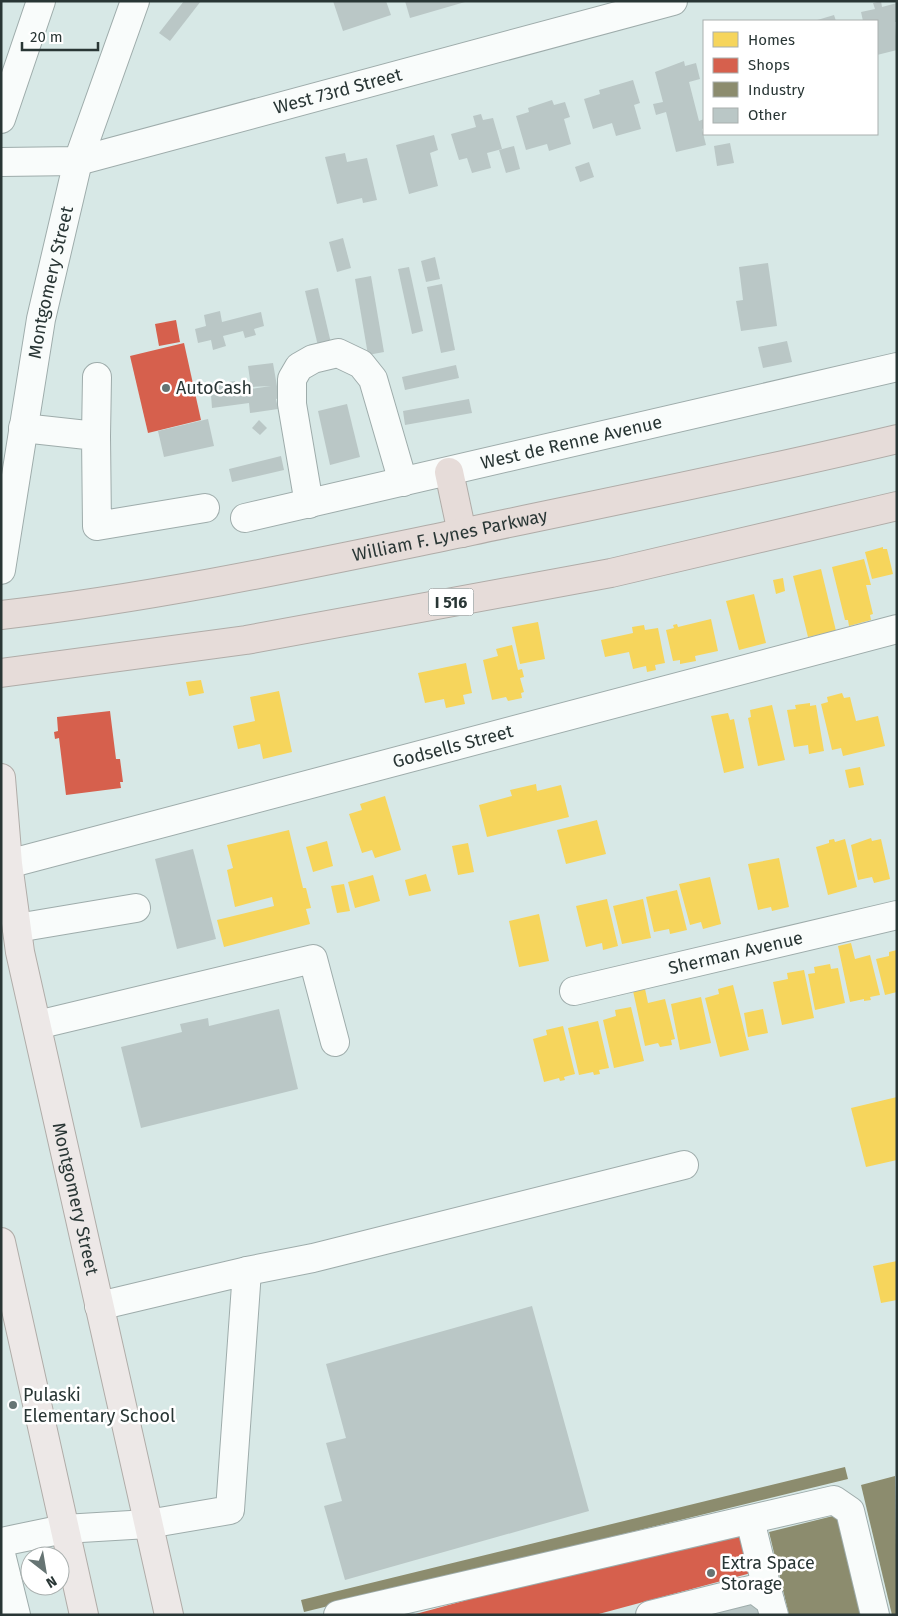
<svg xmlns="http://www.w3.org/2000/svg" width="898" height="1616" viewBox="0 0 898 1616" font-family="'Fira Sans',sans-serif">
<rect width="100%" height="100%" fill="#d7e8e6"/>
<g fill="#f6d55c">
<path d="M883,547V549H887L893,574L872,579L865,552Z"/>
<path d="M864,559L871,585H866L873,614L870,615L871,620L849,626L848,620H845L832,567Z"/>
<path d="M821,569L836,631L808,637L793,576Z"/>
<path d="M783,578L785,591L776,594L773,580Z"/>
<path d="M754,594L766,643L739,650L726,601Z"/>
<path d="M711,619L718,651L695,656L696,661L680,664V660L673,661L666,630L674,628L673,625L677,624L678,627Z"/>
<path d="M538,622L545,659L520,664L512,627Z"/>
<path d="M644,625L645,630L658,628L665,663L655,665L656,670L647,672L646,666L633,669L629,652L605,657L601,640L633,633L632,627Z"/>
<path d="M512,645L518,670L522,669L524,677L520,678L524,692L521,693L522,698L508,701L506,697L492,700L483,660L498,656L496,649Z"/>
<path d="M466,663L472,693L463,695L465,704L446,708L444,699L425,703L418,673Z"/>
<path d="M201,680L204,693L189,696L186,682Z"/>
<path d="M279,691L292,752L263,759L260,744L238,749L233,726L255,721L250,697Z"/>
<path d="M842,693L844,698L850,697L856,721L878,716L885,746L843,756L841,748L832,750L821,704L828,702L827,697Z"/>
<path d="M810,703V706L816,705L824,751L809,754L808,745L794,747L787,710L796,709L795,705Z"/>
<path d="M772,705L785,760L758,766L748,718L751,717L750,710Z"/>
<path d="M728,713L730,720L734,719L744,768L724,773L711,716Z"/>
<path d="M860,767L864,785L849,788L845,770Z"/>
<path d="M536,784L537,791L561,785L569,817L487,837L479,805L512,796L510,790Z"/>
<path d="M385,796L401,850L375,858L372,850L362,853L349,814L362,810L360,804Z"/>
<path d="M597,820L606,854L566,864L557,830Z"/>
<path d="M289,830L303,888H306L311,908L306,909L310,924L224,947L217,920L274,906L272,897L235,907L227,870L233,868L227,845Z"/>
<path d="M871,838L872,841L881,839L890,879L874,883L872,877L858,880L851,845Z"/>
<path d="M834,839L835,842L845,839L857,887L828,895L816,847L829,843V840Z"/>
<path d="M327,841L333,866L313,872L306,847Z"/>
<path d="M468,843L474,872L458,875L452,846Z"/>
<path d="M779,858L789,907L772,911L771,907L758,910L748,864Z"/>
<path d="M426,874L431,891L409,896L405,880Z"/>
<path d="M373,875L380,901L355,908L348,882Z"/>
<path d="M710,877L721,924L703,929L701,922L690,925L679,884Z"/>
<path d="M344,884L350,911L337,913L331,886Z"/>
<path d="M677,890L687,930L670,934L669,929L654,932L646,897Z"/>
<path d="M607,899L618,946L603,950L602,943L586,947L576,906Z"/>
<path d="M643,899L651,938L622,944L613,906Z"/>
<path d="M539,914L549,961L519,967L509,921Z"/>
<path d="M851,943L855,959L870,955L880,995L870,997L871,1000L864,1001V999L850,1002L838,946Z"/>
<path d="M897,950V992L885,995L876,959L889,956V952Z"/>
<path d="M830,964L831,969L838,968L845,1003L815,1010L808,974L815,973L814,967Z"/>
<path d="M804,970L814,1018L782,1025L773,982L788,979L787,973Z"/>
<path d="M733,985L749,1050L720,1057L705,998L719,994L718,989Z"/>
<path d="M645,989L648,1003L665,999L675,1039L671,1040L672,1045L660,1047L658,1043L645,1046L633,991Z"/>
<path d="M701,997L711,1043L680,1050L671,1004Z"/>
<path d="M631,1007L644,1061L614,1068L603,1020L616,1016L615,1010Z"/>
<path d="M763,1009L768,1033L748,1037L744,1013Z"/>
<path d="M598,1021L609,1068L599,1070L600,1074L594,1075L593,1072L579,1075L568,1028Z"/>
<path d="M563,1026L575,1074L564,1077L565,1080L560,1081L559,1078L544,1082L533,1039L547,1035L546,1030Z"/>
<path d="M897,1097V1160L866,1167L851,1108Z"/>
<path d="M897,1261V1300L881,1303L873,1266Z"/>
</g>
<g fill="#d6604d">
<path d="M176,320L180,342L159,346L155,324Z"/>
<path d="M184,343L201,420L148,433L130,356Z"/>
<path d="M110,711L116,759H120L123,782H120L121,788L66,795L59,738L55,739L54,732L58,731L57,717Z"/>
<path d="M739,1526L751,1573L595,1615H412Z"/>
</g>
<g fill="#8c8c6e">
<path d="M845,1467L848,1479L304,1612L301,1600Z"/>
<path d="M895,1476L897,1615H892L861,1485Z"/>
<path d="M837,1515L862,1615H789L769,1532Z"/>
</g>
<g fill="#bac7c6">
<path d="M184,1H201L170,41L159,33Z"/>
<path d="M333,1H386L391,15L343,31Z"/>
<path d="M405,1H465V2L410,18Z"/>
<path d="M881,1L882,7L897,3V22H895L897,50L877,55V21H863L861,12L875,9L873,3Z"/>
<path d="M834,15L836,21H814Z"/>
<path d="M684,61L685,66L696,63L700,79L689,82L699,121L704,119V128L702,129L706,145L676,152L666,112L656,115L653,104L663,102L655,72Z"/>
<path d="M633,80L640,103L634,105L641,129L616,136L612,123L593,129L584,99L600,94L599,90Z"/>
<path d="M552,100L554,105L565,102L570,117L564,119L571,144L549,151L547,144L526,150L516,116L529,112L528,108Z"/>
<path d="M481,114L483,120L493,118L502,149L487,153L491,168L472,173L467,158L459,160L451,134L476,127L473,116Z"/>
<path d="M434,135L438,150L430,153L438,186L409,194L396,145Z"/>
<path d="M730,143L734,163L717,166L714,146Z"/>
<path d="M514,146L520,169L506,173L499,150Z"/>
<path d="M345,153L347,162L367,158L377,200L363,203L362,198L337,204L325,157Z"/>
<path d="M589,162L594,177L580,182L575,167Z"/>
<path d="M343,238L351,268L337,272L329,242Z"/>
<path d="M435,257L440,279L426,282L421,261Z"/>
<path d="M768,263L777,326L741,331L736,301L743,300L739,267Z"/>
<path d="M409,267L423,331L412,334L398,269Z"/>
<path d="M371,276L384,352L368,355L355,279Z"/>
<path d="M442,284L455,350L441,353L427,287Z"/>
<path d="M318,288L331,343L318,346L305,291Z"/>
<path d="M220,311L222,322L261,312L264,326L254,329L256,335L245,338L243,331L223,336L226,346L213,350L211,340L198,343L195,329L206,326L204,315Z"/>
<path d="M787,341L792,362L763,368L758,347Z"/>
<path d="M273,363L279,398L276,399L278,409L250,413L249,403L212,408L211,395L216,394L214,384L235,381L236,391L271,386L251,387L248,366Z"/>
<path d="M456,365L459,378L405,390L402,377Z"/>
<path d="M469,399L472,413L405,425L403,411Z"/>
<path d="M347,404L360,457L330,465L318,411Z"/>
<path d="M208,419L214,446L164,457L158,431Z"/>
<path d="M259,420L267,428L260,435L252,428Z"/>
<path d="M281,456L284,470L232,482L229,469Z"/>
<path d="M193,849L216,939L177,949L155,859Z"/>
<path d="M279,1009L298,1089L141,1128L121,1047L182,1032L180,1024L208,1018L209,1026Z"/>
<path d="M532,1306L589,1511L345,1580L324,1506L342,1501L326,1443L346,1438L326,1364Z"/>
<path d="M754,1599L759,1615H720L719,1609Z"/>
</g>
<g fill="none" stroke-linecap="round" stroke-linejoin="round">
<g stroke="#9eacab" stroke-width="30">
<g id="minor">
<path d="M1,119L41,1"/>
<path id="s1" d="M1,162L78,161L673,1"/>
<path d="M23,428L96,436L97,526L205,508"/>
<path d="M96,436L97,377"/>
<path d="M309,504L292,404V379L299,367L313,359L338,353L361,364L373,379L403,482"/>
<path id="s2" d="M245,518L897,367"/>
<path id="s3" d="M1,570L41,319L78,161L135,1"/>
<path id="s4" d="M8,864L897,629"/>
<path d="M17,928L136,908"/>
<path id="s5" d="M574,991L897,915"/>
<path d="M37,1025L313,959L335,1042"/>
<path d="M247,1271L313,1258L684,1165"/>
<path d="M750,1520L770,1601"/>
<path d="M1,1542L64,1529L148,1524L230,1510L247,1271L99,1306"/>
<path d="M1,1554L16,1615"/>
<path d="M338,1615L834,1500L850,1511L875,1615"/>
<path d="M650,1615L754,1589L770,1601L774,1615"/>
</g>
</g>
<g stroke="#b0aca8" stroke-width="30">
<g id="major">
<path id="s6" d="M1,778L8,864L20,952L169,1615"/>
<path d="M1,1242L84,1615"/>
</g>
</g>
<g stroke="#b0aca8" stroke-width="30">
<g id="highway">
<path d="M449,472L462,533"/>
<path id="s7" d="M1,615C159,597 315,563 471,531C613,501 755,473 897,439"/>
<path d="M1,673L246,640L611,573L897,506"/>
</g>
</g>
<use href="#minor" stroke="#f9fcfb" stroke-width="28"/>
<use href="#major" stroke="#ede8e7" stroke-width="28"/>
<use href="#highway" stroke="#e6dcd9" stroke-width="28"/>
</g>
<g fill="#667473" stroke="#fff" stroke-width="2">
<circle cx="166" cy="388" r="5"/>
<circle cx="13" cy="1405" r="5"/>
<circle cx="711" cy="1573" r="5"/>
</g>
<g text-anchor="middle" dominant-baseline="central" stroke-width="5" stroke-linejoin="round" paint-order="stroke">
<rect fill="#fff" stroke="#697272" stroke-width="1" x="428.5" y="588.5" width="45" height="27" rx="4"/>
<g font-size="16" font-weight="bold" fill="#293635">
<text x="451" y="602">I 516</text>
</g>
<g font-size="18" fill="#293635" stroke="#fff">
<text stroke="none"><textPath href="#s1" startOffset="346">West 73rd Street</textPath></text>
<text stroke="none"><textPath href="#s3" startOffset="292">Montgomery Street</textPath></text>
<text stroke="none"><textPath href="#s2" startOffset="335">West de Renne Avenue</textPath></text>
<text stroke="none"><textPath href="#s7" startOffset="456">William F. Lynes Parkway</textPath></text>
<text stroke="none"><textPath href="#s4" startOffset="460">Godsells Street</textPath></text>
<text stroke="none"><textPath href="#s5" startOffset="166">Sherman Avenue</textPath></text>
<text stroke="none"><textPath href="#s6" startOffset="428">Montgomery Street</textPath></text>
</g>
<g font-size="18" fill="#293635" stroke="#fff" text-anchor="start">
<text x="176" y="388">AutoCash</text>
<text x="23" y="1395">Pulaski<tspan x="23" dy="21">Elementary School</tspan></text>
<text x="721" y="1563">Extra Space<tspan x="721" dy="21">Storage</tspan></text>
</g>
</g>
<rect width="898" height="1616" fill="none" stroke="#293635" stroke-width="5"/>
<rect x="703" y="20" width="175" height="115" fill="#ffffff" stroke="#a9afae"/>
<rect x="713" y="32" width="25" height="15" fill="#f6d55c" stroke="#a9afae"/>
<text x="748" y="45" font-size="15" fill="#293635">Homes</text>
<rect x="713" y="58" width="25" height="15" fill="#d6604d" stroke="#a9afae"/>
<text x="748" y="70" font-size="15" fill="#293635">Shops</text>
<rect x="713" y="82" width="25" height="15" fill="#8c8c6e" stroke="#a9afae"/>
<text x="748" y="95" font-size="15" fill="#293635">Industry</text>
<rect x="713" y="108" width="25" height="15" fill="#bac7c6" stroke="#a9afae"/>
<text x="748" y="120" font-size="15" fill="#293635">Other</text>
<g transform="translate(45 1571) rotate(149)"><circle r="24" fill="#ffffff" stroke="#a9afae"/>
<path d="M0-4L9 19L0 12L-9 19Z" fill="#667473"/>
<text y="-8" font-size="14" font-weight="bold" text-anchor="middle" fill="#293635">N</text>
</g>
<path d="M22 42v8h76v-8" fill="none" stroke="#293635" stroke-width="2.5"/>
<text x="30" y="42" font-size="15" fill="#293635" stroke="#ffffff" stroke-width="4" paint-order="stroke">20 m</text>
</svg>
